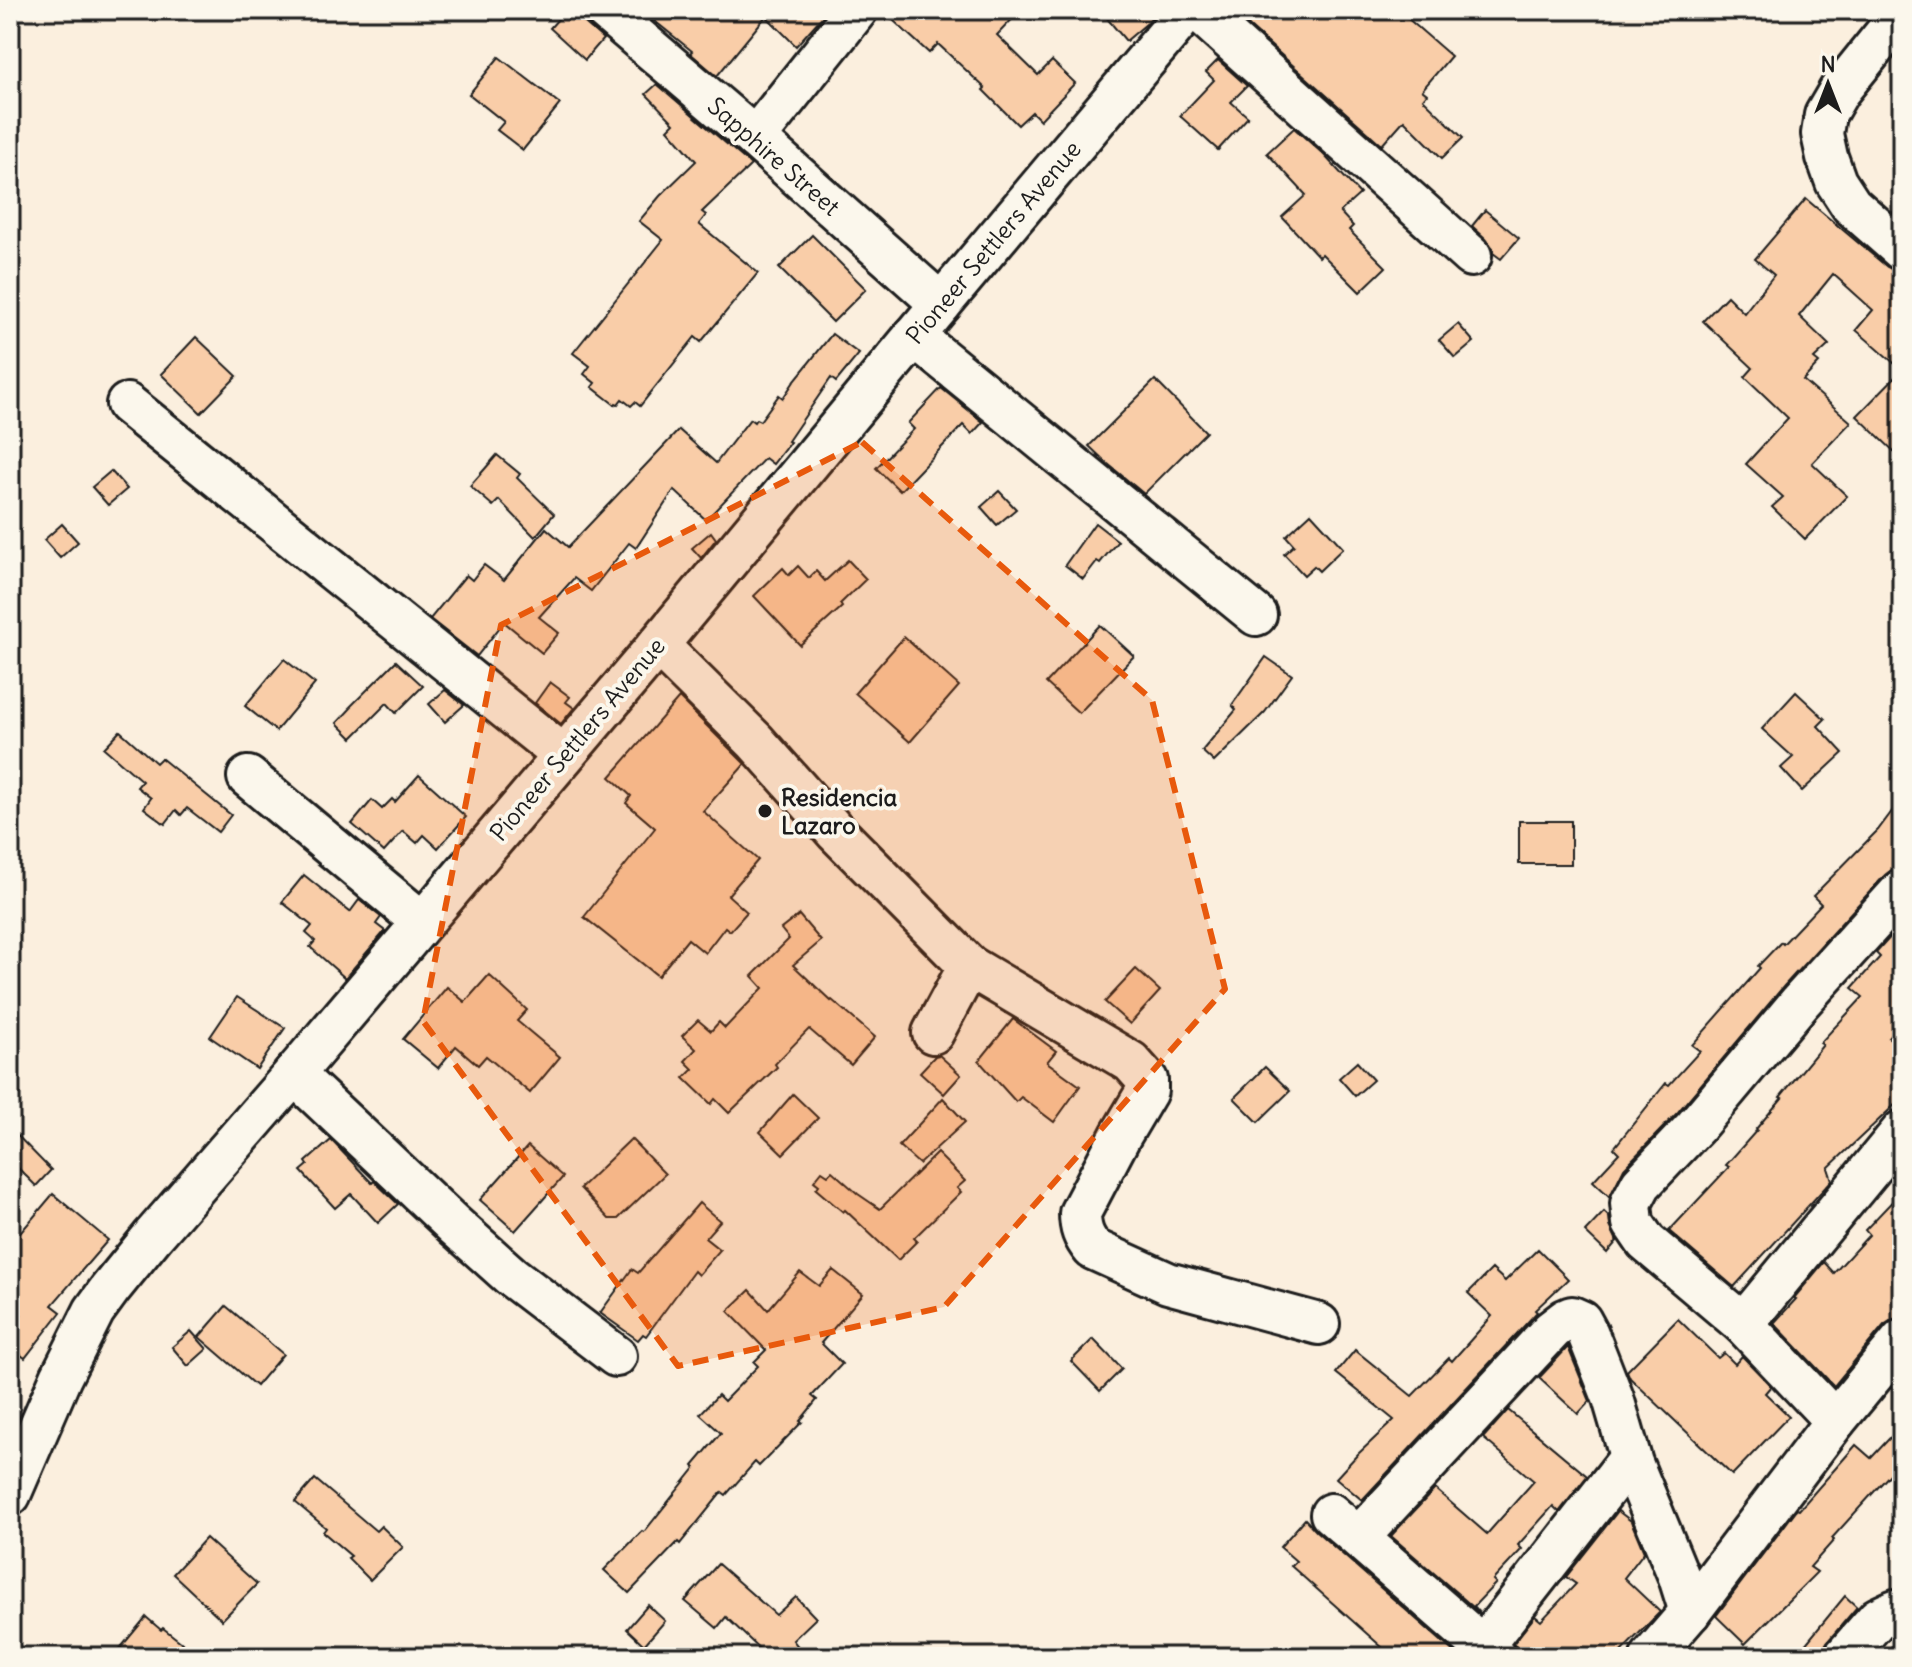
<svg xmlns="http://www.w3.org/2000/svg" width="1912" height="1667" viewBox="0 0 1912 1667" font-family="Delius,sans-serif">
<rect width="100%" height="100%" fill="#fbefde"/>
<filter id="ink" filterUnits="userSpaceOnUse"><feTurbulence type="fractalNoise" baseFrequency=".0125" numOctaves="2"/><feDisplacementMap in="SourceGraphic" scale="16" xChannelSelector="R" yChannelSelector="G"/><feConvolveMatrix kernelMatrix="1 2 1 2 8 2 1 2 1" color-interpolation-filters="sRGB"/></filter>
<g filter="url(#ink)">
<g fill="#f9cda8" stroke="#1c1c1c" stroke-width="2">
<path d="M566,10H570L603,39L585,60L550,28Z"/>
<path d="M641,10H828L796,46L766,16L717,76L690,53L692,51Z"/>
<path d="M882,10H1021L997,35L1038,75L1052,61L1075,83L1040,120L1032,112L1018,125L983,90L985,88L938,44L929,53Z"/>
<path d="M1100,10H1158L1146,24L1126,41Z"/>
<path d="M1250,10H1398L1451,56L1422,90L1427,94L1423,99L1463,138L1442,158L1404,120L1382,145L1241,19Z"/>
<path d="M499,57L560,104L523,150L497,130L504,122L469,94Z"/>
<path d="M1218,60L1247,86L1231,102L1248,117L1218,150L1180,116L1214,80L1206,72Z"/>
<path d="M657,84L751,165L702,212L706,215L699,224L758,273L701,342L695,337L640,406L635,402L631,406L622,399L618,404L616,403L615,405L592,387L595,383L584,374L590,366L573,353L663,240L639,221L660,196L696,161L668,129L674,123L646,94Z"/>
<path d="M1294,128L1323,154L1360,194L1340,212L1353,226L1349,230L1386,267L1360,292L1322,254L1319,257L1282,217L1306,195L1267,153Z"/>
<path d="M1806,199L1887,267L1902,273V459L1857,416L1902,370L1856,330L1873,310L1833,274L1799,316L1829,345L1814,359L1819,363L1803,380L1851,422L1812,463L1847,496L1805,539L1772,507L1783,497L1746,464L1788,418L1745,377L1753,368L1703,321L1727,296L1744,313L1774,275L1755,259Z"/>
<path d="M1485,210L1519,238L1501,259L1493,253V248L1486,239L1472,226Z"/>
<path d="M812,235L866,289L833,322L779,268Z"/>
<path d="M1458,324L1474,342L1455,358L1439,340Z"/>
<path d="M832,334L859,354L836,382L831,378L788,441L790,442L773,464L765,458L706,520L674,490L636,548L629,543L591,591L574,578L539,617L559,633L542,653L504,622L477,656L430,619L466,575L472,580L484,565L504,580L546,528L568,547L679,430L716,463L750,419L754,422L756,419L760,421L779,395L783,398L795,380Z"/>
<path d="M196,337L237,376L201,413L161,374Z"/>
<path d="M1155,380L1206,432L1144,494L1108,464L1089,446Z"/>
<path d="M941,388L983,422L972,434L963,425L900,491L876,468L914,429L908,423Z"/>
<path d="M497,455L520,474L517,478L554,514L535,537L499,500L493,506L470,486Z"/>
<path d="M111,471L127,489L108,505L92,487Z"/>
<path d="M999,491L1016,509L997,525L981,507Z"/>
<path d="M1311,513L1343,548L1319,571L1314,566L1304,575L1284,554L1294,545L1286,536Z"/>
<path d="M1095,523L1118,541L1100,563L1097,561L1083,579L1065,565Z"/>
<path d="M62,524L78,542L60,558L44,540Z"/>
<path d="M711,532L716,539L701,558L692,548Z"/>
<path d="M848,560L866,579L840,604L842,607L800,645L754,596L783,568L789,575L798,566L809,578L816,571L825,581Z"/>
<path d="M1100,625L1134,656L1079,713L1046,683Z"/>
<path d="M904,637L959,686L910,742L855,693Z"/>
<path d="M1266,657L1292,675L1265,712L1214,762L1202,751L1236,710L1232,705Z"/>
<path d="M284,659L315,684L276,731L245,706Z"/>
<path d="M396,661L423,686L396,713L387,703L352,738L337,723L351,708L350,707Z"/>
<path d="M550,682L570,697L566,702L574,708L561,724L535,703Z"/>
<path d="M445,690L464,705L445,722L429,704Z"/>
<path d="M1796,692L1825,719L1818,726L1843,753L1802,791L1781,768L1793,757L1762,729Z"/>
<path d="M679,698L745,764L703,811L758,860L728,895L747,912L730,931L725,927L705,953L688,939L658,976L584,917L655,828L626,803L631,796L610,777Z"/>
<path d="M120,731L156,763L161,758L231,815L218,832L187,808L181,815L176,810L165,824L144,808L151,798L137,787L142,781L104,748Z"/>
<path d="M419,775L466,817L438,848L424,835L417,843L403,831L384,852L352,824L372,800L382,809L392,799L395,802Z"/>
<path d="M1902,798V868H1894L1885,875L1784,986L1678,1112L1624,1168L1610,1197L1593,1181L1619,1153L1614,1148L1666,1083L1669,1085L1700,1051L1692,1045L1760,968L1758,966L1781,942L1783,944L1821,904L1813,896L1878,830Z"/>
<rect x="1519" y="821" width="52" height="43"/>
<path d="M304,875L350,912L359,900L381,917L376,924L385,931L345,978L310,947L315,941L306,933L312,926L282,902Z"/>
<path d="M799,915L821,941L793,965L831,1001L832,1000L875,1037L851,1065L809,1029L775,1064L777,1067L729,1113L715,1099L711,1104L684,1078L693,1069L685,1061L696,1049L682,1036L698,1020L711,1031L719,1022L725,1028L763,988L752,976L789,939L781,929Z"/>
<path d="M1902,924V1024L1889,1038L1902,1049V1098L1828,1168L1832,1180L1734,1287L1669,1231L1729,1167L1726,1165L1757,1130L1756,1129L1782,1098L1780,1097L1823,1045L1820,1043L1863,997L1852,988L1880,957L1876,953Z"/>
<path d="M1136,969L1160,991L1130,1024L1105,1002Z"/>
<path d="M489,975L527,1010L517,1021L560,1057L530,1093L486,1056L478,1065L456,1046L438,1068L403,1039L447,987L465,1002Z"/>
<path d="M237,997L285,1028L257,1069L210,1037Z"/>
<path d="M1013,1019L1056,1051L1047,1062L1080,1086L1054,1122L1021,1097L1016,1102L979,1061Z"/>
<path d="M939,1055L961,1075L944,1094L920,1072L935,1056Z"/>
<path d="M1357,1062L1373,1080L1355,1096L1339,1078Z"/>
<path d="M1265,1067L1290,1091L1258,1122L1234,1098Z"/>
<path d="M793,1094L818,1118L783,1154L760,1132Z"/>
<path d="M943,1098L965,1122L919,1164L899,1146Z"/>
<path d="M10,1128L51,1170L36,1186L10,1160Z"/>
<path d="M631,1139L665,1174L618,1219H609L580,1188Z"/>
<path d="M331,1140L372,1183L374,1181L398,1204L378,1223L351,1194L335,1208L301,1171L308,1165L306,1162Z"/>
<path d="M528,1146L563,1177L515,1231L480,1200Z"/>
<path d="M937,1153L965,1181L957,1188L961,1192L914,1238L917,1241L898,1260L845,1210L843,1212L816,1189L819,1185L814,1181L822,1171L828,1175L832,1171L858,1194L880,1209Z"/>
<path d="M1902,1191V1318L1893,1319L1884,1325L1834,1386L1774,1323L1796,1299L1794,1298L1824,1262L1834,1273L1869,1235L1865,1230Z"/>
<path d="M53,1194L108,1240L52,1305L61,1312L25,1358L10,1347V1328L21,1315L10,1307V1245Z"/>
<path d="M699,1203L720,1221L705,1238L720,1250L698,1275L694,1271L646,1336L643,1334L638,1340L600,1313L632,1269L638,1273Z"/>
<path d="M1604,1212L1609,1217L1610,1226L1617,1241L1607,1253L1585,1232Z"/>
<path d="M1538,1249L1568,1279L1535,1310L1537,1312L1362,1500L1336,1478L1358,1454L1394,1420L1336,1373L1355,1350L1412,1396L1449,1358L1452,1361L1492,1316L1468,1293L1492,1269L1505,1281Z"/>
<path d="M833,1270L863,1294L821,1343L842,1364L812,1396L817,1400L800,1421L802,1422L759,1466L755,1462L726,1495L722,1492L680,1544L678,1542L629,1593L604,1570L642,1531L644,1532L695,1468L693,1466L721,1433L700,1414L718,1395L724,1401L758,1366L754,1362L766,1350L728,1311L750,1290L768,1310L800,1272L819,1286Z"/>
<path d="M226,1306L283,1354L256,1386L199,1337Z"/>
<path d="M1678,1319L1718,1358L1724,1353L1735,1364L1742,1356L1771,1386L1765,1393L1789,1416L1732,1475L1630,1378L1627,1371Z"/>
<path d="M191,1331L207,1349L188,1366L172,1347Z"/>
<path d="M1093,1339L1122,1369L1100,1391L1071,1361Z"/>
<path d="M1568,1347L1590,1401L1578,1414L1539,1378Z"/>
<path d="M1508,1410L1587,1476L1559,1512L1553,1506L1518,1545L1522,1549L1493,1580L1496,1583L1474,1606L1480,1613L1391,1536L1435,1489L1487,1534L1534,1481L1483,1438Z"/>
<path d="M1902,1425V1461L1832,1538L1834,1540L1810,1567L1817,1572L1745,1644L1716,1616L1797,1509L1799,1510L1856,1445L1871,1458Z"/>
<path d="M315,1479L376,1531L381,1526L403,1547L370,1580L348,1558L351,1556L323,1532L326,1528L295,1502Z"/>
<path d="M1618,1511L1631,1521L1644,1552L1624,1578L1660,1612L1616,1657H1526L1513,1644L1535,1616L1541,1621L1576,1584L1566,1577Z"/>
<path d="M1305,1519L1316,1531L1456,1654L1453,1657H1393L1291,1566L1296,1561L1280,1547Z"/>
<path d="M206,1538L257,1584L222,1620L173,1574Z"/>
<path d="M718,1564L776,1615L796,1597L816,1618L793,1640L806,1657H768L726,1617L717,1628L685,1601Z"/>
<path d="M1845,1596L1857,1607L1827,1642L1822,1652V1657H1795Z"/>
<path d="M648,1605L665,1621L644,1645L627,1629Z"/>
<path d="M146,1617L161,1630L163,1628L200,1657H113Z"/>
</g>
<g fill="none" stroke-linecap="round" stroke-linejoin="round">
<g stroke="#1c1c1c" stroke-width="46">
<g id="minor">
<path d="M605,10L755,138L941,304"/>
<path d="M1197,10L1471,256"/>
<path d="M1895,10L1889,29L1839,91L1825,115L1822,134L1827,157L1836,182L1851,205L1902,250"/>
<path d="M755,138L857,10"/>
<path d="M914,336L1256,615"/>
<path d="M127,404L563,755"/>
<path d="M658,645L755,741L836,832L969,966"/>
<path d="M248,777L422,922"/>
<path d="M933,1033L969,966L1131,1062L1147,1080V1091L1121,1135L1080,1213C1080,1228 1083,1237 1093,1249L1168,1283L1319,1324"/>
<path d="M294,1074L454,1225L511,1276L616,1356"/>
<path d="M1743,1324L1902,1131"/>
<path d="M1835,1421L1743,1324L1646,1242L1633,1223L1631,1203L1641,1184L1695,1127L1801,1001L1902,890"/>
<path d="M10,1495L61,1377L94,1311L110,1289L153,1236L294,1074L658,645L941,304L1188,10"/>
<path d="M1331,1514L1495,1657"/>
<path d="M1359,1537L1552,1330L1565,1320L1572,1317L1581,1321L1588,1334L1613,1398L1632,1463L1679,1577L1690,1612"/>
<path d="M1483,1646L1630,1458"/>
<path d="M1651,1657L1690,1612L1835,1421L1902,1340"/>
<path d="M1844,1657L1878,1618L1895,1610L1902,1613"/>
</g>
</g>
<use href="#minor" stroke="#fbf7ec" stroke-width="40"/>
</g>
</g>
<path fill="#e8590c" fill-opacity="0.2" stroke="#e8590c" stroke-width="6" stroke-dasharray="16 10" stroke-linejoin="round" d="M862,442L1152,700L1225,989L944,1307L678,1366L423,1021L501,625Z"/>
<circle fill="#1c1c1c" stroke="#fbf7ec" stroke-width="3" cx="765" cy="811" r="8"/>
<g text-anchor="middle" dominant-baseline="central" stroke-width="8" stroke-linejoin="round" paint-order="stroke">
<g font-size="24" fill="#1c1c1c" stroke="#fbf7ec">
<text transform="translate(774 156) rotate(41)">Sapphire Street</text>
<text transform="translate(993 242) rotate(-50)">Pioneer Settlers Avenue</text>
<text transform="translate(577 739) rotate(-50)">Pioneer Settlers Avenue</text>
</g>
<g font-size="24" font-weight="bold" fill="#1c1c1c" stroke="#fbf7ec" text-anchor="start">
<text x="781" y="797">Residencia<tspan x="781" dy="28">Lazaro</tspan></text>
</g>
</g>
<rect width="1912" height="1667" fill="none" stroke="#fbf7ec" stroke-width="40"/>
<rect x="20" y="20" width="1872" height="1627" fill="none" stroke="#1c1c1c" stroke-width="3" filter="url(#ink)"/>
<g transform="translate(1828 84)" stroke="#fbf7ec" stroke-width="6" paint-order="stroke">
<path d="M0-6L14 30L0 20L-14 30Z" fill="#1c1c1c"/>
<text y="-12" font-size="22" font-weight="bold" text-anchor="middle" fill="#1c1c1c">N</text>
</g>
</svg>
